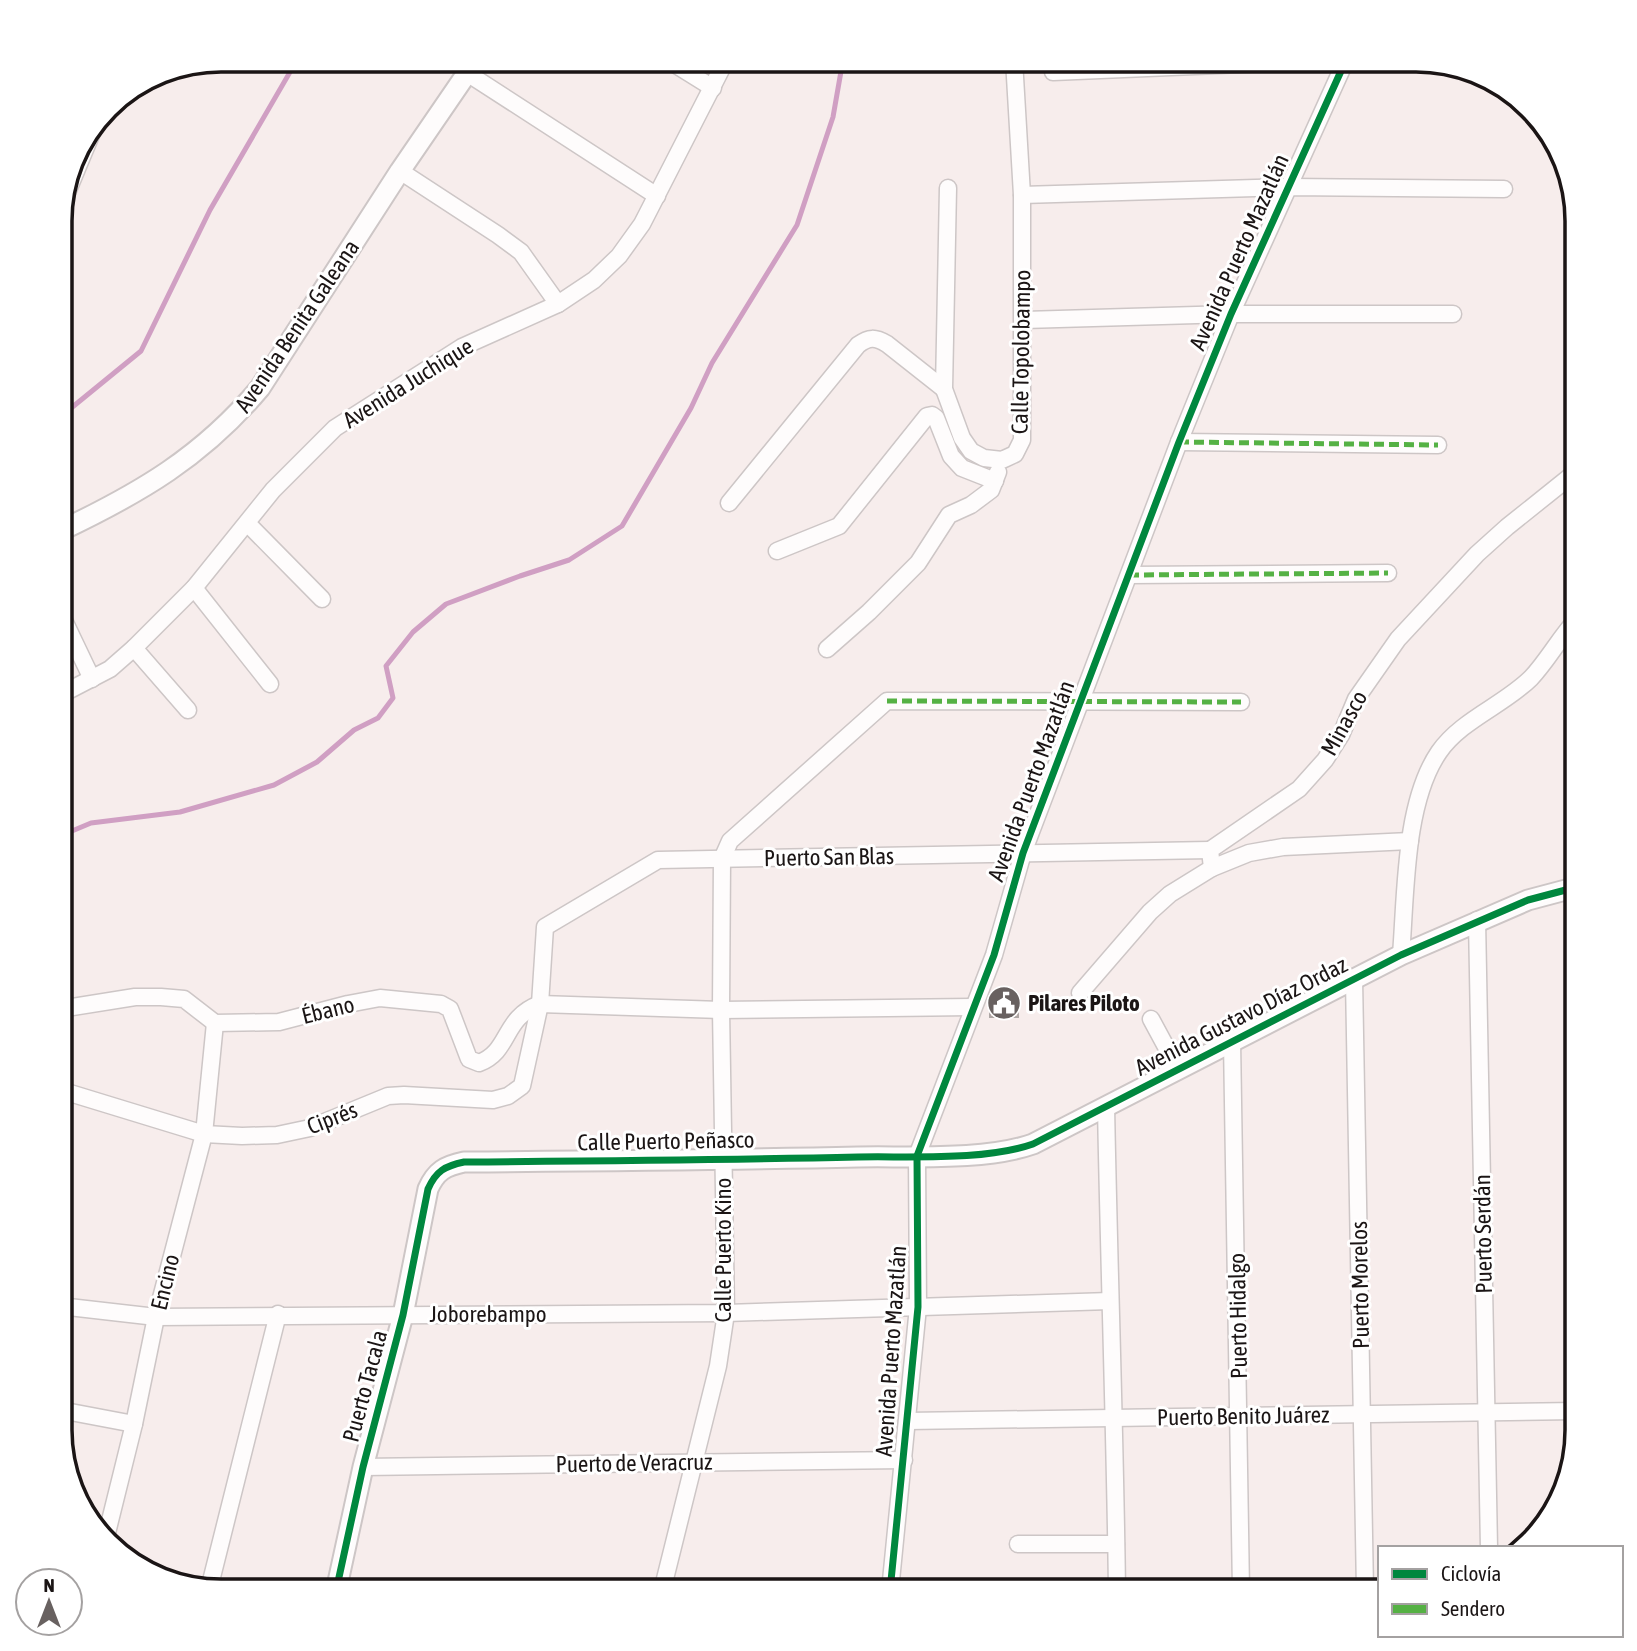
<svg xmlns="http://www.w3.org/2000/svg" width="1637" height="1651" viewBox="0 0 1637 1651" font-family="'Asap Condensed',sans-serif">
<rect width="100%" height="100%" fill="#f7edec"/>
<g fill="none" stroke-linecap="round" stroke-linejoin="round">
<g stroke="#d09fc3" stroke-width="5">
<path d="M70,409L141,351L210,210L297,60"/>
<path d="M60,836L91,823L180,812L274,785L317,762L354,730L378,718L393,698L386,666L413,632L446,604L520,576L569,560L622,526L691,408L712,363L797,225L833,117L843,60"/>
</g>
</g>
<rect fill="#dfcbc4" stroke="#aea7a5" stroke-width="2" x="990" y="997" width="28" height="20"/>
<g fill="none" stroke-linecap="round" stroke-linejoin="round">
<g stroke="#cdc6c6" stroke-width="11">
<path id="service" d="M60,220L105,112"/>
</g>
<g stroke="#cdc6c6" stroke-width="19">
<g id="minor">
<path d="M668,60L713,88"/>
<path d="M1053,72L1338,60"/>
<path d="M467,73L657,196"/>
<path d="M400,171L498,235L521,252L558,304"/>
<path d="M948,188L944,389L962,438L971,451L984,458L1002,460L1015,454L1022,440V195L1014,60"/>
<path d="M1022,195L1288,187L1504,189"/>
<path d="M1024,320L1231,314H1453"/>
<path d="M1179,442L1438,445"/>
<path d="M729,503L858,345C869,337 875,337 887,344L944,389"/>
<path d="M247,523L322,599"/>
<path d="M777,551L839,526L927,416L932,415L936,418L951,456L962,468L995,481"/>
<path d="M1129,575L1388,573"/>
<path d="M194,588L270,684"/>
<path d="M60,612L92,679"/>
<path d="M134,648L188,710"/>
<path d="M827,649L869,612L918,563L949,515L971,505L991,490L998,472"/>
<path d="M60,695L110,669L134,648L194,588L273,490L335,428L462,347L558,304L594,280L619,256L642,224L726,60"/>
<path d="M1212,868L1249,853L1283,847L1410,841"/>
<path d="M1477,920L1489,1548"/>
<path d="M1401,955C1406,894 1404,803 1439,752C1461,720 1504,705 1531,678C1548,660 1560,637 1577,619"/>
<path d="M1354,979L1365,1591"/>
<path d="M1080,993L1150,912L1170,894L1212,868L1210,850L1299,789L1325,760L1341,735L1356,699L1398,639L1477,554L1507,527L1577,471"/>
<path d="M60,1009L135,997H161L184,999L215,1023L279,1022L348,1004L380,998L441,1004L450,1009L469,1059L479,1063C511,1051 502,1018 540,1004L721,1010L972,1007"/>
<path d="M1151,1019L1178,1069"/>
<path d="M1232,1041L1241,1591"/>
<path d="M60,1090L204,1134L242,1136L277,1135L310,1128L388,1096L404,1095L493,1100L508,1096L522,1086L540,1004L545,927L658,860L1210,850"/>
<path d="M1106,1106C1109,1268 1115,1430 1117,1591"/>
<path d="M60,1306L156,1317L726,1313L1110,1301"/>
<path d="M60,1410L134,1424"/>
<path d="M1575,1411L1576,1438"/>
<path d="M908,1421L1577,1411"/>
<path d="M363,1467L904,1460"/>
<path d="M105,1541L134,1424L156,1317L204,1134L215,1023"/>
<path d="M1018,1544H1116"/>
<path d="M209,1589L278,1314"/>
<path d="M662,1591L718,1366L726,1313L721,1010L722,859L730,841L887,701L1241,702"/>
<path d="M890,1591L918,1307L917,1156L994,955L1023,853L1179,442L1231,314L1346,60"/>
</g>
</g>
<g stroke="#cdc6c6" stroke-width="23">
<g id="tertiary">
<path d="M60,531C140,493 202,457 260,388L400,171L476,60"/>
<path d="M336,1591L363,1467L403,1315L428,1189C436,1171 445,1166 464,1162C595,1161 727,1160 858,1157C910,1156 985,1161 1033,1144L1401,955L1528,900L1577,887"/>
</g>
</g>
<use href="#service" stroke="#fefcfc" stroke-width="8"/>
<use href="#minor" stroke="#fefcfc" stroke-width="16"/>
<use href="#tertiary" stroke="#fefcfc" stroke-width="19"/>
<g stroke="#55b144" stroke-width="5" stroke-dasharray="10 5" stroke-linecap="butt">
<path d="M1179,442L1438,445"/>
<path d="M1129,575L1388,573"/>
<path d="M887,701L1241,702"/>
</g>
<g stroke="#fff" stroke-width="11">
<g id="cycleway">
<path d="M336,1591L363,1467L403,1315L428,1189C436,1171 445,1166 464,1162C595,1161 727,1160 858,1157C910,1156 985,1161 1033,1144L1401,955L1528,900L1577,887"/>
<path d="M890,1591L918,1307L917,1156L994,955L1023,853L1179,442L1231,314L1346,60"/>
</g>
</g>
<use href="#cycleway" stroke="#00873e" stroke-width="7"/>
</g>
<defs>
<g id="civic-disc" transform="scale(1.75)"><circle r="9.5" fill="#686160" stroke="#fff"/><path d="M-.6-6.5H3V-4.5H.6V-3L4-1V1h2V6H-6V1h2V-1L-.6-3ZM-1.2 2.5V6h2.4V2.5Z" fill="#fff"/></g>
</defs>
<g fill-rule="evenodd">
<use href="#civic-disc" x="1004" y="1003"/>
</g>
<g text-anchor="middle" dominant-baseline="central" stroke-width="6" stroke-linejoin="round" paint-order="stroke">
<g font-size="23" fill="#1b1515" stroke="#fff">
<text transform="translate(1239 252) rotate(-66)">Avenida Puerto Mazatlán</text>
<text transform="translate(297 326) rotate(-56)">Avenida Benita Galeana</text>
<text transform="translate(1021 352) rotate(-89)">Calle Topolobampo</text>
<text transform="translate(408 383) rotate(-32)">Avenida Juchique</text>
<text transform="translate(1344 723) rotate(-61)">Minasco</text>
<text transform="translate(1031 781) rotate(-70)">Avenida Puerto Mazatlán</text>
<text transform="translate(829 857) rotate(-1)">Puerto San Blas</text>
<text transform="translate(328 1010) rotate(-14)">Ébano</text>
<text transform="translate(1241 1016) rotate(-27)">Avenida Gustavo Díaz Ordaz</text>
<text transform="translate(332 1118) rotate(-21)">Ciprés</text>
<text transform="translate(666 1141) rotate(-1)">Calle Puerto Peñasco</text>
<text transform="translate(1483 1234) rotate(-91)">Puerto Serdán</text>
<text transform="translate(723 1250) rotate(-90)">Calle Puerto Kino</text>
<text transform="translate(165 1282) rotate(-76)">Encino</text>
<text transform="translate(1360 1285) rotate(-91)">Puerto Morelos</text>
<text x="488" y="1314">Joborebampo</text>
<text transform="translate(1238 1316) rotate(-91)">Puerto Hidalgo</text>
<text transform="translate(891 1351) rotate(-86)">Avenida Puerto Mazatlán</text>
<text transform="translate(365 1386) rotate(-75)">Puerto Tacala</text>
<text transform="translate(1243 1416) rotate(-1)">Puerto Benito Juárez</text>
<text transform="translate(634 1463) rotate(-1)">Puerto de Veracruz</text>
</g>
<g font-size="23" font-weight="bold" fill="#1b1515" stroke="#fff" text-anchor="start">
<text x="1028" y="1003">Pilares Piloto</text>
</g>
</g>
<path d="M0 0H1637V1651H0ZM221 72H1416A149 149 0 0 1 1565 221V1430A149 149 0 0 1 1416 1579H221A149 149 0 0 1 72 1430V221A149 149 0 0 1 221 72Z" fill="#fff" fill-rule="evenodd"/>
<path fill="none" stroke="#1b1515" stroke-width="3.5" d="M221 72H1416A149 149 0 0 1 1565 221V1430A149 149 0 0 1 1416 1579H221A149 149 0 0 1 72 1430V221A149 149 0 0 1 221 72Z"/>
<rect x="1378" y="1546" width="245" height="91" fill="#ffffff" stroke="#a4a1a1" stroke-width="2"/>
<rect x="1392" y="1569" width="35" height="10" fill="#00873e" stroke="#a4a1a1" stroke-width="2"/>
<text x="1441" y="1581" font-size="21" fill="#1b1515">Ciclovía</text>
<rect x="1392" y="1604" width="35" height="10" fill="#55b144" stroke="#a4a1a1" stroke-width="2"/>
<text x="1441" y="1616" font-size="21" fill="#1b1515">Sendero</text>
<g transform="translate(49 1602)"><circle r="33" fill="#ffffff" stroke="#a4a1a1" stroke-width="2"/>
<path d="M0-5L12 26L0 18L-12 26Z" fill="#686160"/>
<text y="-10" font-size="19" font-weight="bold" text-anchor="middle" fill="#1b1515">N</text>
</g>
</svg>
